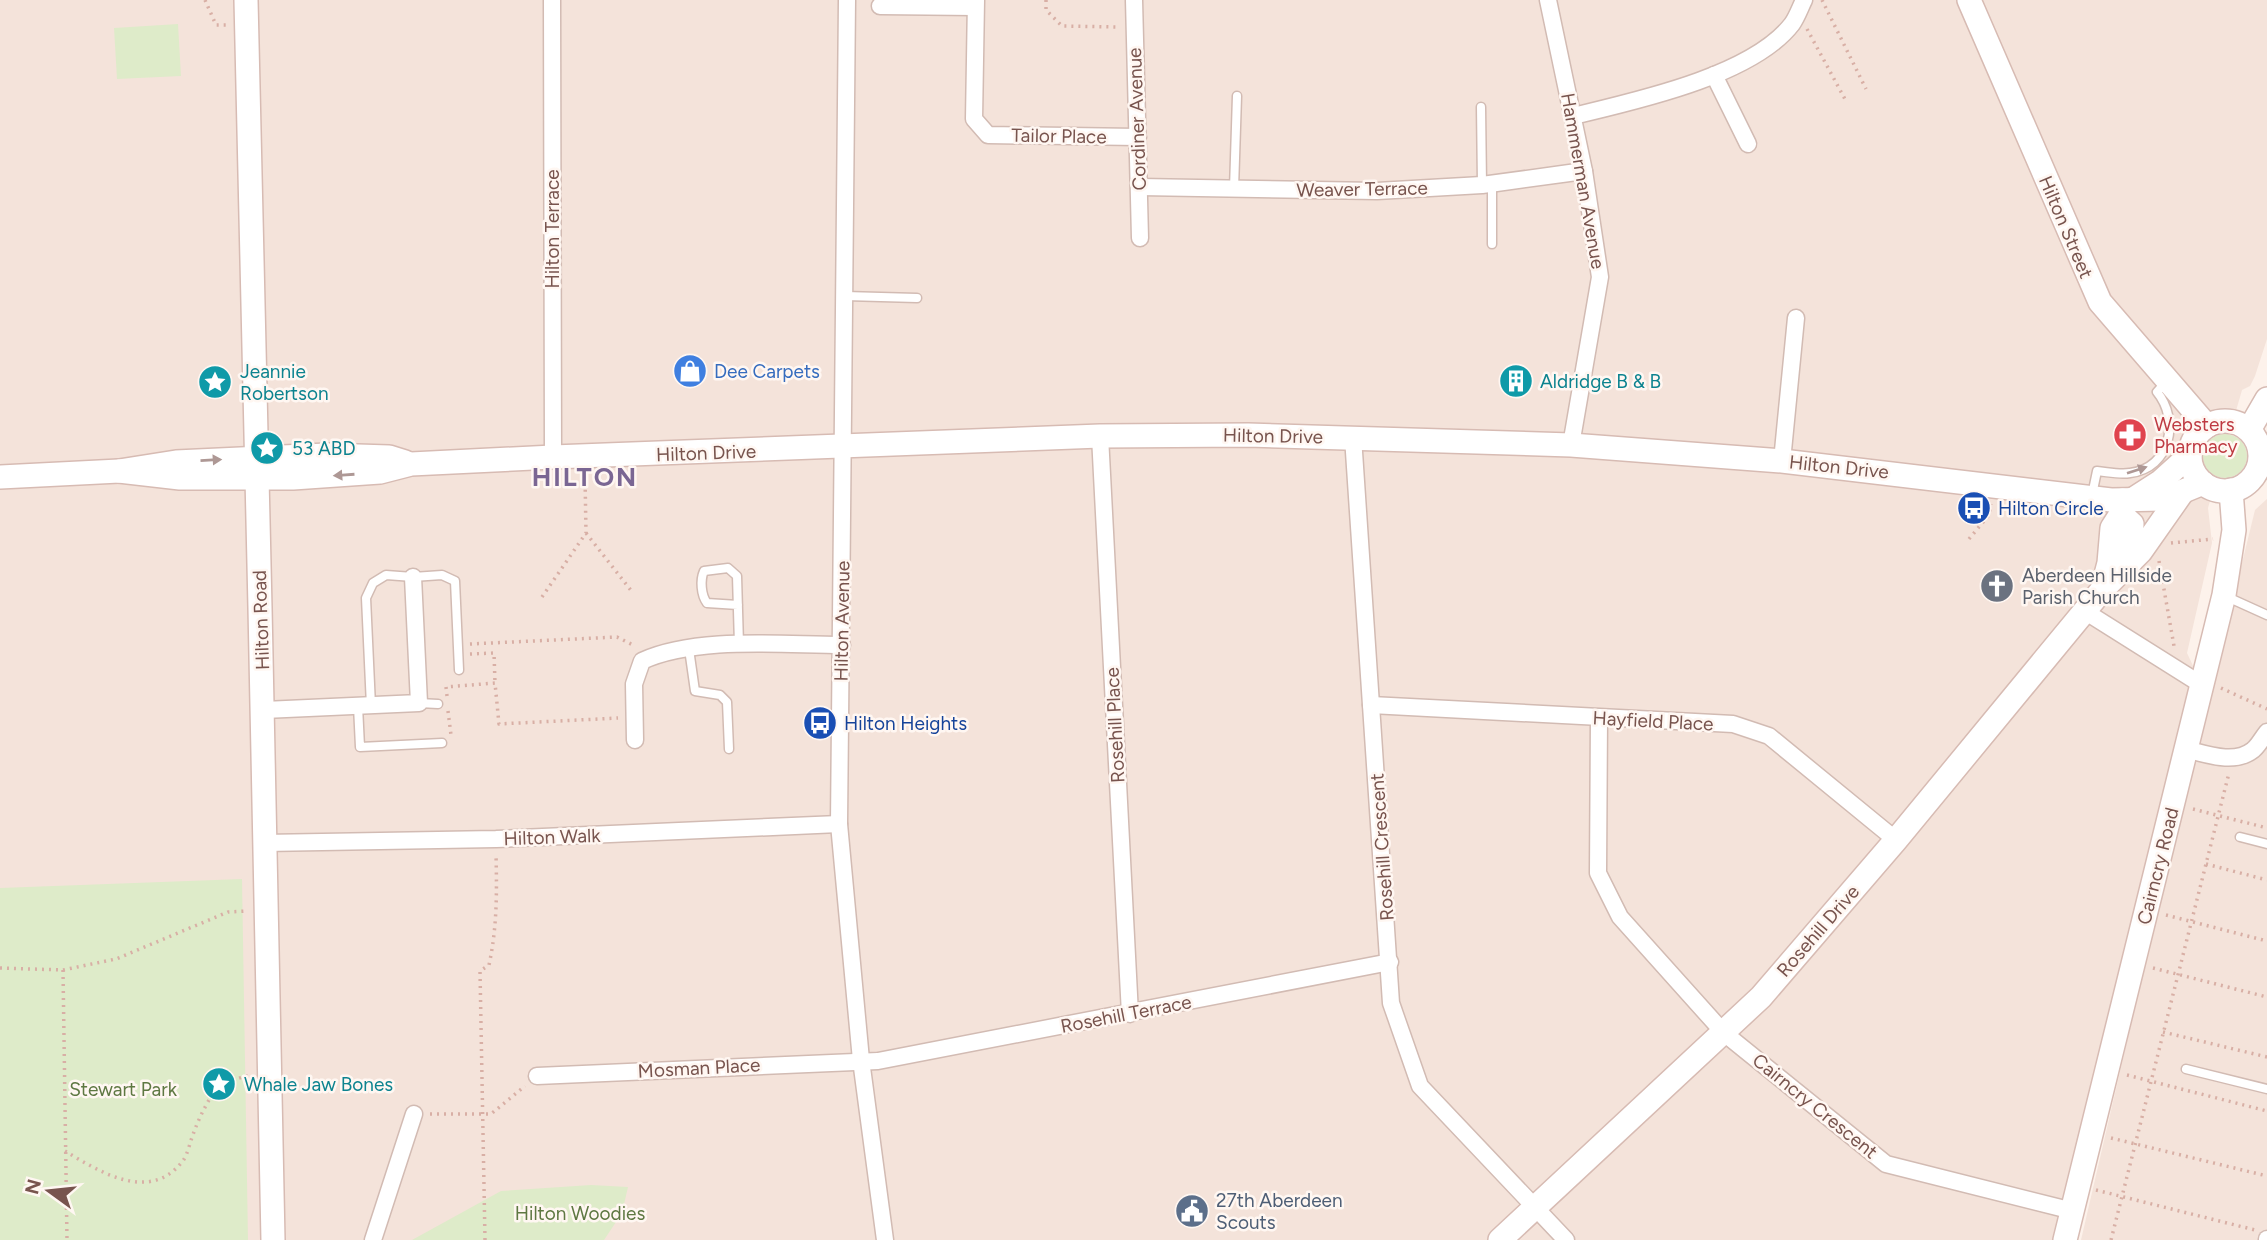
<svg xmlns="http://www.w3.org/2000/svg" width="2267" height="1240" viewBox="0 0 2267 1240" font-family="Figtree,sans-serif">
<rect width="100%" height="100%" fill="#fdf2eb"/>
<g fill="#f4e3da">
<path d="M0,0H2267V339L2255,376L2250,386L2242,390L2208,508L2212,543L2187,653L2202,685L2065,1240H0Z"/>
<path d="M2267,499V1240H2081L2163,886L2255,510Z"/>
</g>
<g fill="#deebc9">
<path d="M178,24L181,76L117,79L114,28Z"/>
<circle cx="2225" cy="456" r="22"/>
<path d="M242,879L248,1240H0V888Z"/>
<path d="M591,1185L628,1187L622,1213L604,1240H412L501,1191Z"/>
</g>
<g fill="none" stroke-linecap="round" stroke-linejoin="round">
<g stroke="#d2bbb3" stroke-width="11">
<g id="lane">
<path d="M1481,107L1482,185"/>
<path d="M1492,184V244"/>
<path d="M1234,189L1237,96"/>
<path d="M845,296L917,298"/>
<path d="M2092,495L2097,471C2108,472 2120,475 2130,473C2171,468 2180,420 2157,392L2166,382"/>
<path d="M2225,596L2267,615"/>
<path d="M738,605L707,603C701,595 700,580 704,571L728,568L737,576L739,645"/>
<path d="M689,649L695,691L720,695L727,702L729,749"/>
<path d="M419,703L438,704"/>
<path d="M358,706L360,747L442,743"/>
<path d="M371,706L366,598L373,583L386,575L413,577L442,575L455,581L459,670"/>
<path d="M2240,837L2267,844"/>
<path d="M2186,1069L2267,1089"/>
</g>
</g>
<g stroke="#d2bbb3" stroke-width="19">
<g id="street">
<path d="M552,0L553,457"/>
<path d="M847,0L839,824L861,1060L885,1240"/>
<path d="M976,0L974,119L988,135L1138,137"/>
<path d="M1134,0L1140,238"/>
<path d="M1548,0L1584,171L1600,277L1571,445"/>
<path d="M880,6L975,7"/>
<path d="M1714,75L1748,144"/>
<path d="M1573,116C1635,101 1752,76 1792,24C1797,17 1800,8 1804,0"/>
<path d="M1140,187L1377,191L1482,185L1584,171"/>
<path d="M1100,436L1130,1014"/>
<path d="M1353,437L1391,1003L1420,1086L1566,1240"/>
<path d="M1782,461L1796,318"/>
<path d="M2086,612L2202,685"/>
<path d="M1371,705L1733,724L1769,736L1896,840"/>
<path d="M264,710L419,703L413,577"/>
<path d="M1599,718L1598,873L1620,917L1724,1033L1886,1164L2073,1211"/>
<path d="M635,740L634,684L642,661C697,636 782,645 842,645"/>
<path d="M2185,749C2206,754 2234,765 2253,750C2259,745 2262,738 2267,732"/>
<path d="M264,843L496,839L839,824"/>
<path d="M537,1076L878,1061L1390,962"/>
<path d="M373,1240L414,1114"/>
<path d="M2267,1240V1239"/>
</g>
</g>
<g stroke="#d7bbb3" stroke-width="26">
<g id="secondary">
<path d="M246,0C257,413 264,827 273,1240"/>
<path d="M1969,0L2100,302L2207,426"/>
<circle cx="2225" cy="456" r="35"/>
<path d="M2249,430L2267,399"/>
<path d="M119,471L180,478H293L380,472L411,464L553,457L1100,436L1248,435L1571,445L1782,461L2111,500L2164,499L2203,483"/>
<path d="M0,477L119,471L176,462L327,455L389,457L405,462"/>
<path d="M2132,500L2160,482L2190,455"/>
<path d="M2121,514L2132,524L2130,563"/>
<path d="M2102,590L2109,563L2112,528L2121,514L2122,500"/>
<path d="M1500,1240L1761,997L1896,840L2102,590L2141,551L2181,494"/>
<path d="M2065,1240L2224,595L2234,530L2231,490"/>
</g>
</g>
<g stroke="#d8afa5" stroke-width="3.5" stroke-dasharray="2 5" stroke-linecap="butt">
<path d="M205,0L216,25H227"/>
<path d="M1046,0V10L1062,26L1119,27"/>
<path d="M1822,0L1866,89"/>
<path d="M1807,29L1846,101"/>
<path d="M586,533L633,593"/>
<path d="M1969,539L1989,515L1991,504"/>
<path d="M2171,543L2213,539"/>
<path d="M2159,561L2174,646"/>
<path d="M542,597L586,533L585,476"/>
<path d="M470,644L617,637L635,646"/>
<path d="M470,654L494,653L495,683"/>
<path d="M2221,688L2267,709"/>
<path d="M447,696L446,687L495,683L499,724L618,718"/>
<path d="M448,711L451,735"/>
<path d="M2193,809L2267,828"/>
<path d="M2206,864L2267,880"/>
<path d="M2166,915L2267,941"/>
<path d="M0,968L63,970L116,959L228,912L246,911"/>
<path d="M2153,968L2267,997"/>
<path d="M63,970L67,1240"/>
<path d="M2163,1032L2267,1057"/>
<path d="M2127,1075L2267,1111"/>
<path d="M430,1114H491L525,1086"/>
<path d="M2111,1138L2267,1176"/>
<path d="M65,1151C100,1172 149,1203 182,1162C188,1155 190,1141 194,1132C200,1115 209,1099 219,1084L250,1075"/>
<path d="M2096,1190L2255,1230"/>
<path d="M485,1240L480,971L489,965C497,928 497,893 496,855"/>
<path d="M2111,1240L2229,773"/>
</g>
<use href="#lane" stroke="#fff" stroke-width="8"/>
<use href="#street" stroke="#fff" stroke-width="16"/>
<use href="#secondary" stroke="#fff" stroke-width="23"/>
</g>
<defs><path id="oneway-solid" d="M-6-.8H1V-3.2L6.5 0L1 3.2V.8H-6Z" transform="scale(1.75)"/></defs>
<g fill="#ae9895">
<use href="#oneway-solid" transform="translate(211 460) rotate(-3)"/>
<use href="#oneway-solid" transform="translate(2137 470) rotate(-18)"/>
<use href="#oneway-solid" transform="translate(344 475) rotate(176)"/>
</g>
<defs>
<g id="shop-disc" transform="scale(1.75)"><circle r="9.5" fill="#3f7fe0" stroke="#fff7f2"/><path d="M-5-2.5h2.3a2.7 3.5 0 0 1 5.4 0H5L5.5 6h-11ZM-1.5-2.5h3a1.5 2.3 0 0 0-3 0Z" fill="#fff"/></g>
<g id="building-disc" transform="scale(1.75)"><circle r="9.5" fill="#0f9aa8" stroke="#fff7f2"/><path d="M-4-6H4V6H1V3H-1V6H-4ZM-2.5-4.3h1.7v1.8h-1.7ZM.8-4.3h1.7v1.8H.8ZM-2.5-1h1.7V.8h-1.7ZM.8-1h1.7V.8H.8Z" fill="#fff"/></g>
<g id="sight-disc" transform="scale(1.75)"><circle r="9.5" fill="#0f9aa8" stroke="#fff7f2"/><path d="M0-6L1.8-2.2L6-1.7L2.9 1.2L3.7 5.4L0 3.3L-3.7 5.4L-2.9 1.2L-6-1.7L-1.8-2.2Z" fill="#fff"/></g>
<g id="pharmacy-disc" transform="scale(1.75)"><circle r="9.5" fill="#e0444e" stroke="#fff7f2"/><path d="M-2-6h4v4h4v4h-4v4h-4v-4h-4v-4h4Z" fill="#fff"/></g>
<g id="bus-disc" transform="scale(1.75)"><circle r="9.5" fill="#1a4fb4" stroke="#fff7f2"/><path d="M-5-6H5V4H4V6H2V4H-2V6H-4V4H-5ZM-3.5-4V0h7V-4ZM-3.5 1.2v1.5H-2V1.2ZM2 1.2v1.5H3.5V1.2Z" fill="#fff"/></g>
<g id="church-disc" transform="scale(1.75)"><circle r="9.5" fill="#6b7280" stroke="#fff7f2"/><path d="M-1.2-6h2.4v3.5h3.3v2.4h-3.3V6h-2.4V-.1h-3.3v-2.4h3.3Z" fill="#fff"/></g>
<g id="civic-disc" transform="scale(1.75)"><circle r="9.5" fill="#5c6f8a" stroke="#fff7f2"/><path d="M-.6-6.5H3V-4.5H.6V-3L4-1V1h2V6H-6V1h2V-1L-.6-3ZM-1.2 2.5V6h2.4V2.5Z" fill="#fff"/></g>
</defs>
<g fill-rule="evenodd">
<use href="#shop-disc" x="690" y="371"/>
<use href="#building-disc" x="1516" y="381"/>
<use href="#sight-disc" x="215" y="382"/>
<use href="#pharmacy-disc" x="2130" y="435"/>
<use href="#sight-disc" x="267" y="448"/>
<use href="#bus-disc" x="1974" y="508"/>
<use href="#church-disc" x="1997" y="586"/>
<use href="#bus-disc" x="820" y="723"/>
<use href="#sight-disc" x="219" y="1084"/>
<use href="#civic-disc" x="1192" y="1211"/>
</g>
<g text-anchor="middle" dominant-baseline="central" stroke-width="5" stroke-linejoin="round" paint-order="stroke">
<g font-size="19" fill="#78544e" stroke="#fff7f2">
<text transform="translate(1137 119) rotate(-92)">Cordiner Avenue</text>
<text transform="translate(1059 136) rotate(1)">Tailor Place</text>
<text transform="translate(1583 181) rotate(80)">Hammerman Avenue</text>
<text transform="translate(1362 189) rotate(-1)">Weaver Terrace</text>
<text transform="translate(2066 227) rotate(67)">Hilton Street</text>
<text transform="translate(552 229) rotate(-90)">Hilton Terrace</text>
<text transform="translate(1273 436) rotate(1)">Hilton Drive</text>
<text transform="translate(706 453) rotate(-2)">Hilton Drive</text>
<text transform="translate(1839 467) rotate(6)">Hilton Drive</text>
<text transform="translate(261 620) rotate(-92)">Hilton Road</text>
<text transform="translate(842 621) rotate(-89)">Hilton Avenue</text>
<text transform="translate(1653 721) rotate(3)">Hayfield Place</text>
<text transform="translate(1115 725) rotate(-93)">Rosehill Place</text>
<text transform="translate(552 837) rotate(-2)">Hilton Walk</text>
<text transform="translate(1382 847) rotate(-94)">Rosehill Crescent</text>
<text transform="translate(2158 866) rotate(-76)">Cairncry Road</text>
<text transform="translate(1818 931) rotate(-49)">Rosehill Drive</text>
<text transform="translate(1126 1014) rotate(-11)">Rosehill Terrace</text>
<text transform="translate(699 1068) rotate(-3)">Mosman Place</text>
<text transform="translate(1815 1106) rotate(39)">Cairncry Crescent</text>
</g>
<g font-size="19" fill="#0d838f" stroke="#fff7f2" text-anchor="start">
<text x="240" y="371">Jeannie<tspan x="240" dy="22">Robertson</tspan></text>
<text x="1540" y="381">Aldridge B &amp; B</text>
<text x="292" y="448">53 ABD</text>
<text x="244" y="1084">Whale Jaw Bones</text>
</g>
<g font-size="19" fill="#366cbe" stroke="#fff7f2" text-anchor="start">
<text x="714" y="371">Dee Carpets</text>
</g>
<g font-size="19" fill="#be3a42" stroke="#fff7f2" text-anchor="start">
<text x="2154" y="424">Websters<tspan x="2154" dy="22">Pharmacy</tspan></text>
</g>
<g font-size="19" fill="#164399" stroke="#fff7f2" text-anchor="start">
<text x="1998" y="508">Hilton Circle</text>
<text x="844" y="723">Hilton Heights</text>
</g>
<g font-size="19" fill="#5b616d" stroke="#fff7f2" text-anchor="start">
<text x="2022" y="575">Aberdeen Hillside<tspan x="2022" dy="22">Parish Church</tspan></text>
</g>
<g font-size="19" fill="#5e7842" stroke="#fff7f2">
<text x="123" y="1089">Stewart Park</text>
<text x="580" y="1213">Hilton Woodies</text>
</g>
<g font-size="19" fill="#4e5e75" stroke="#fff7f2" text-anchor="start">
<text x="1216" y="1200">27th Aberdeen<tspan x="1216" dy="22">Scouts</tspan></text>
</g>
<g font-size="26" font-weight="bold" letter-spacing="2" fill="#7a6693" stroke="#fff7f2">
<text x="585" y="477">HILTON</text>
</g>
</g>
<g transform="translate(49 1191) rotate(285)" stroke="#fff7f2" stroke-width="5" paint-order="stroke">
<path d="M0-5L12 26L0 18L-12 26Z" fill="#78544e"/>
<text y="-10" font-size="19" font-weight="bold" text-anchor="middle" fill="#78544e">N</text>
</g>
</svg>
